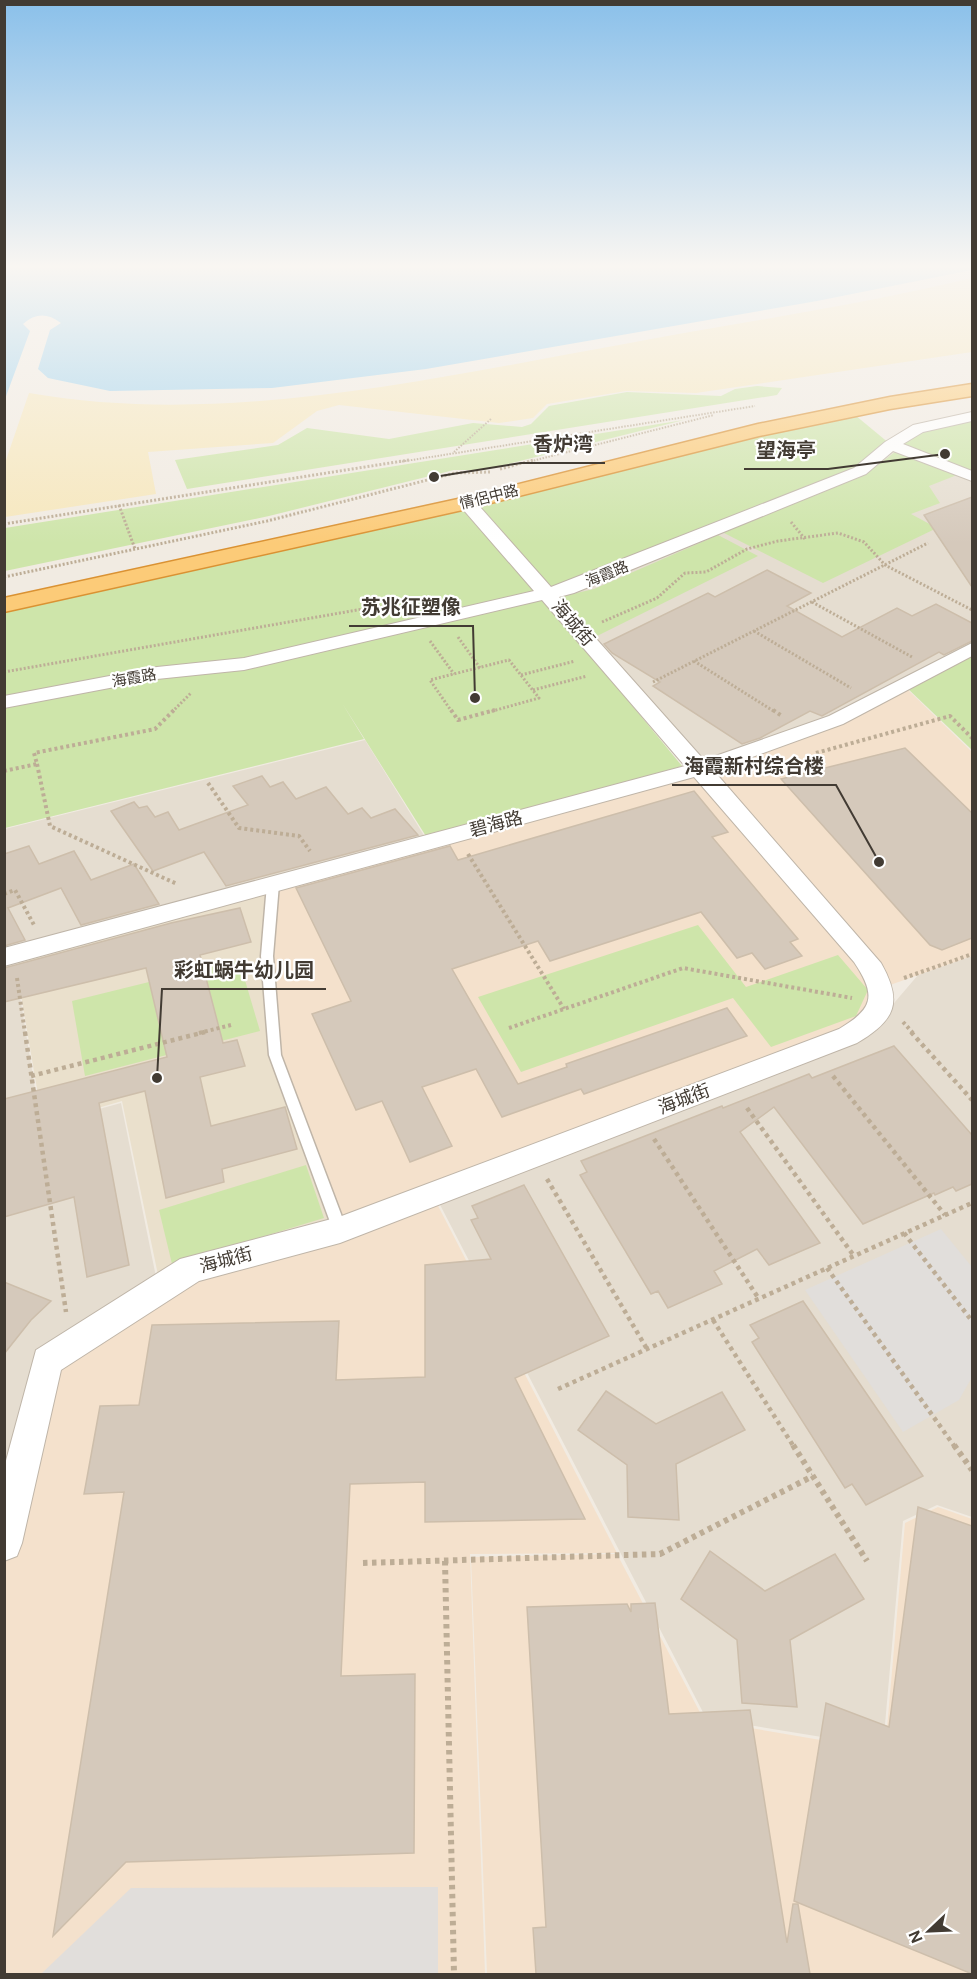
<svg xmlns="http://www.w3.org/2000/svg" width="977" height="1979" viewBox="0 0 977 1979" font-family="'DM Sans','Noto Sans SC',sans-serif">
<rect width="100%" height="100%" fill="#f1ebe2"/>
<g fill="#e5ddd0">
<path d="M892,446L972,476V648L835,719L703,767L550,595Z"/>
<path d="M365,740L428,842L12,948L41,1125L121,1103L158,1287L5,1531V829Z"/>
<path d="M972,956V1517L937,1505L903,1521L883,1747L706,1718L436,1197L871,1030L918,975Z"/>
</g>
<g fill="#f4e1cc">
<path d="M905,687L972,752V956L890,985L704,769Z"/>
<path d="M700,770L873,971L875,1017L342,1225L278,1055L270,955L275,886Z"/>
<path d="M434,1198L617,1553L470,1554L485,1974H5V1555L50,1361L191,1272Z"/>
<path d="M938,1507L972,1519V1974H487L471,1557L617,1554L704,1720L885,1751L905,1523Z"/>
</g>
<path fill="#eae0cc" d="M272,884L271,1056L335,1228L158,1275L122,1101L43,1124L13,948Z"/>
<g fill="#cee5aa">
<path d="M757,386L782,388L777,395L187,489L175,460L278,445L307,428L389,439L473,423L522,427L531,424L549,406L627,392L721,396L735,389Z"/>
<path d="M855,415L890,444L859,470L549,594L470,503Z"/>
<path d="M972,417V475L892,445L920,428Z"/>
<path d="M684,420L484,470H454L269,516L5,571V528Z"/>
<path d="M895,452L957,475L929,486L940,503L911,514L937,528L823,583L722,532L866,474Z"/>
<path d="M466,504L682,766L429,841L342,703L364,739L5,828V702L243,662L5,701V604Z"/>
<path d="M718,535L758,556L595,637L559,597L594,589Z"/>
<path d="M972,651V750L905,686Z"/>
<path d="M698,925L746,987L838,955L868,990L856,1016L771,1047L733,998L521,1072L478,997Z"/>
<path d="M239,960L260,1031L85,1076L72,1001L149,982L160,1026L203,969Z"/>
<path d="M306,1165L324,1218L172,1264L159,1210Z"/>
</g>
<path fill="#f6e7bd" d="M972,278V352L696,393L626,391L547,404L533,418L499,423L339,405L317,411L273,443L148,452L156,494L5,517V463L29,393C223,427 428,379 619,345C736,323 856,306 972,278Z"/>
<g fill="#e1dedb">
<path d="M941,1229L972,1267V1377L959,1400L903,1432L805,1290Z"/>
<path d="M438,1887V1974H41L131,1888Z"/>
</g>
<path fill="#9ed2ee" d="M5,267H972V270L817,301L426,369L272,388L110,391L48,378L38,369L50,330L61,323C47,313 36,313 23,324L30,331L5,399Z"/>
<g fill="#d5c9bb" stroke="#cdbeab" stroke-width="1.5">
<path d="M972,497V587L924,515Z"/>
<path d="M767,570L811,593L787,606L842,637L897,608L912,616L936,604L972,623V641L944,655L939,652L822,716L810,711L760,738L742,744L653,686L660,682L612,653L604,644L708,593L715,597Z"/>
<path d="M905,748L972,813V938L942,950L930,945L781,779Z"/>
<path d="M262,776L270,787L283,782L296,799L326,787L348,814L362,808L371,818L395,809L418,835L226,886L204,852L153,871L111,811L134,802L139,808L147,806L155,817L168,812L179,830L248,805L233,786Z"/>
<path d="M694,791L728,832L712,837L798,939L790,942L802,956L765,969L752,953L737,958L701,912L550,961L538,941L452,969L518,1084L567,1067L566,1064L727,1008L747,1036L584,1094L581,1089L502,1117L476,1069L422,1087L452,1146L410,1162L382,1101L356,1110L312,1014L351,1001L296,888L450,846L458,860Z"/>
<path d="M29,846L39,864L74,851L91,880L134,864L159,904L81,925L61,888L8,908L25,940L4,946V854Z"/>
<path d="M240,908L251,942L200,955L223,1043L237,1040L245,1066L200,1077L211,1126L285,1107L297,1149L222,1169L224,1182L166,1198L145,1091L99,1103L129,1265L87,1277L74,1197L4,1217V1099L167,1057L146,968L4,1002V968L171,923Z"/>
<path d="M894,1046L972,1135V1184L956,1191L953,1187L935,1195L934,1193L863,1224L774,1107L740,1132L820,1243L769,1265L757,1249L714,1271L722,1284L668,1308L658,1291L651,1294L580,1175L587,1172L581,1161L722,1106L723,1108L809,1074L812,1078Z"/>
<path d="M524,1185L609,1336L515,1378L585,1519L425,1522V1482L350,1484L341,1676L415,1674L414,1853L126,1862L53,1936L124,1492L84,1494L100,1406L139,1405L152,1325L339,1321L336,1380L425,1377V1265L491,1259L471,1220L478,1218L472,1206Z"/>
<path d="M4,1282L51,1301L31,1320L4,1354Z"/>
<path d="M803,1301L923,1476L866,1505L852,1484L845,1488L752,1342L759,1338L750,1325Z"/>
<path d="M606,1391L656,1424L722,1392L745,1430L676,1464L679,1520L628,1517L627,1465L578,1430Z"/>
<path d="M918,1507L972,1526V1974L794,1901L826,1703L889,1727Z"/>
<path d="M710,1551L765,1591L835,1554L864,1599L790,1640L797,1707L742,1703L737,1640L681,1599Z"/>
<path d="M655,1603L669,1714L750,1710L787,1943L793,1904H798L810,1974H536L533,1928L546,1927L527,1607L627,1604L631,1612V1604Z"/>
</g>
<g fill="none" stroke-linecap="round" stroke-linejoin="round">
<g stroke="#bfb5a8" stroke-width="3">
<path id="service" d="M273,880L279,884L273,956L281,1055L347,1230L345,1234L340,1236L335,1234L333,1230L269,1055L261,956L267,884Z"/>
</g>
<g stroke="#bfb5a8" stroke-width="2">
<path id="minor" d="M972,412V421L923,432L903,444L972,471V481L893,451L866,474L574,593L559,597L704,760L829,716L972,643V656L843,724L714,771L881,963C903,1002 896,1020 857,1043L340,1243L199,1281L61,1370L22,1543L17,1556L4,1561V1468L36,1350L180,1259L339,1217L839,1029C873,1009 877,996 854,962L694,777L4,966V948L685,766L542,600L244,670L157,679L4,708V696L157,667L244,658L534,591L461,507L459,503L461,499H473L551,587L854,468L885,442L913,425Z"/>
</g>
<g stroke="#da9233" stroke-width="3">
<path id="trunk" d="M972,384V396L890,409L759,436L467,509L4,612V598L467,497L758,424L890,397Z"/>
</g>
<g stroke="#bdad96" stroke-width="2" stroke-dasharray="1.5 1.5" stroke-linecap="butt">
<path d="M454,452L491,419"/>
<path d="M399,462L755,406"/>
<path d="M528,462L714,415"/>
</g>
<g stroke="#bdad96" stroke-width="3" stroke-dasharray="2 2" stroke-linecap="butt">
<path d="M500,469L534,460"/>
<path d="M119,505L135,549"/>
<path d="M791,522L805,539"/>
<path d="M4,524L409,460"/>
<path d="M4,577L267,521L455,473L490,472"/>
<path d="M812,602L912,657"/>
<path d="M602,622L657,598L685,573L706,572L747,549L778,541L838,533L864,542L885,565L972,610"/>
<path d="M754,631L851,688"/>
<path d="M458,637L480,668"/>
<path d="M430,641L454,674"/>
<path d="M694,661L775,712"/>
<path d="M4,672L414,600"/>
<path d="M521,675L575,661"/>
<path d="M653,682L928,543"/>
<path d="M533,690L587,676"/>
<path d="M172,712L191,693"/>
<path d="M452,712L430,680L509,660L539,698L489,712"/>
</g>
<g stroke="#bdad96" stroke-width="4" stroke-dasharray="3 3" stroke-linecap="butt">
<path d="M451,710L458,720L495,710"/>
<path d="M773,710L782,716"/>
<path d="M816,753L950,716L972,738"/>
<path d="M37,764L50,826L177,884"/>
<path d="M4,771L37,764L34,753L155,729L174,710"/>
<path d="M208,783L239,828L299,836L310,851"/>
<path d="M468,854L564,1009"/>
<path d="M4,894L15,890L34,925"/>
<path d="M17,978L25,1033"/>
<path d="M904,978L972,954"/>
<path d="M903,1022L913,1033"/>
<path d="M509,1028L683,968L852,998"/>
<path d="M199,1033L231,1025"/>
</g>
<g stroke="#bdad96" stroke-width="4.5" stroke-dasharray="4 4" stroke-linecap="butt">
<path d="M25,1032L66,1312"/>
<path d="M911,1032L972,1100"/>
<path d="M31,1076L205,1032"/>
<path d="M833,1076L945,1215"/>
<path d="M747,1108L854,1256"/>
<path d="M654,1139L759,1299"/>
<path d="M547,1179L647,1349"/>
<path d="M904,1233L972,1321"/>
<path d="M827,1268L955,1447"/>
<path d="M713,1320L794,1447"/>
<path d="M558,1389L972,1203"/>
</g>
<g stroke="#bdad96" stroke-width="6" stroke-dasharray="4.5 4.5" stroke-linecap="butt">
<path d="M793,1445L867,1561"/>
<path d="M954,1445L972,1470"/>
<path d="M445,1561L454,1974"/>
<path d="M363,1563L660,1554L813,1476"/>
</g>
<use href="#service" fill="#fff" fill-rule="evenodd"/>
<use href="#minor" fill="#fff" fill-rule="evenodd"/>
<use href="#trunk" fill="#fccb78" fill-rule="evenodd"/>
</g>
<linearGradient id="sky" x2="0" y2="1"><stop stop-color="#8ac0ea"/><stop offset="0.49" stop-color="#f9f6f2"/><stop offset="1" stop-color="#f9f6f2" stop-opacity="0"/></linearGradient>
<rect width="977" height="544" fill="url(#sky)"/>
<g text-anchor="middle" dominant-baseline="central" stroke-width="4.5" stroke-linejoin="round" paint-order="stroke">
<g font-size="15" fill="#423b33" stroke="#fff">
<text transform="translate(489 497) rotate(-14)">情侶中路</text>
<text transform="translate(607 574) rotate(-22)">海霞路</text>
<text transform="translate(134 678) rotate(-10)">海霞路</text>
</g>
<g font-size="18" fill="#423b33" stroke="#fff">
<text transform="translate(573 623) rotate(49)">海城街</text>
<text transform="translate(496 824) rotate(-15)">碧海路</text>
<text transform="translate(684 1099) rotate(-21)">海城街</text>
<text transform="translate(226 1260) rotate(-15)">海城街</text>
</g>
</g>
<path fill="none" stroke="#423b33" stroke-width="2" d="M434 477L521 463H605M945 454L828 469H744M475 698L473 626H349M879 862L836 785H672M157 1078L162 989H326"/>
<g fill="#423b33" stroke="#fff" stroke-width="2">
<circle cx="434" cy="477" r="6"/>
<circle cx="945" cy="454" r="6"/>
<circle cx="475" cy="698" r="6"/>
<circle cx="879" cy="862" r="6"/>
<circle cx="157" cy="1078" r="6"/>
</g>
<g font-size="20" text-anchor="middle" font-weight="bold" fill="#423b33" stroke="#fff" stroke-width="4.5" stroke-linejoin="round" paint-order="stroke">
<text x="563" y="451">香炉湾</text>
<text x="786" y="457">望海亭</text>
<text x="411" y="614">苏兆征塑像</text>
<text x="754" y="773">海霞新村综合楼</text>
<text x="244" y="977">彩虹蜗牛幼儿园</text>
</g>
<rect width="977" height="1979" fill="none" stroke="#423b33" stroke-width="12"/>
<g transform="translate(929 1931) rotate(247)" stroke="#ffffff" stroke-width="4.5" paint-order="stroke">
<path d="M0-4.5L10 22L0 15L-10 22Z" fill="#423b33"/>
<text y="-9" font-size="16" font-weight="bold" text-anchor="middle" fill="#423b33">N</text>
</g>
</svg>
